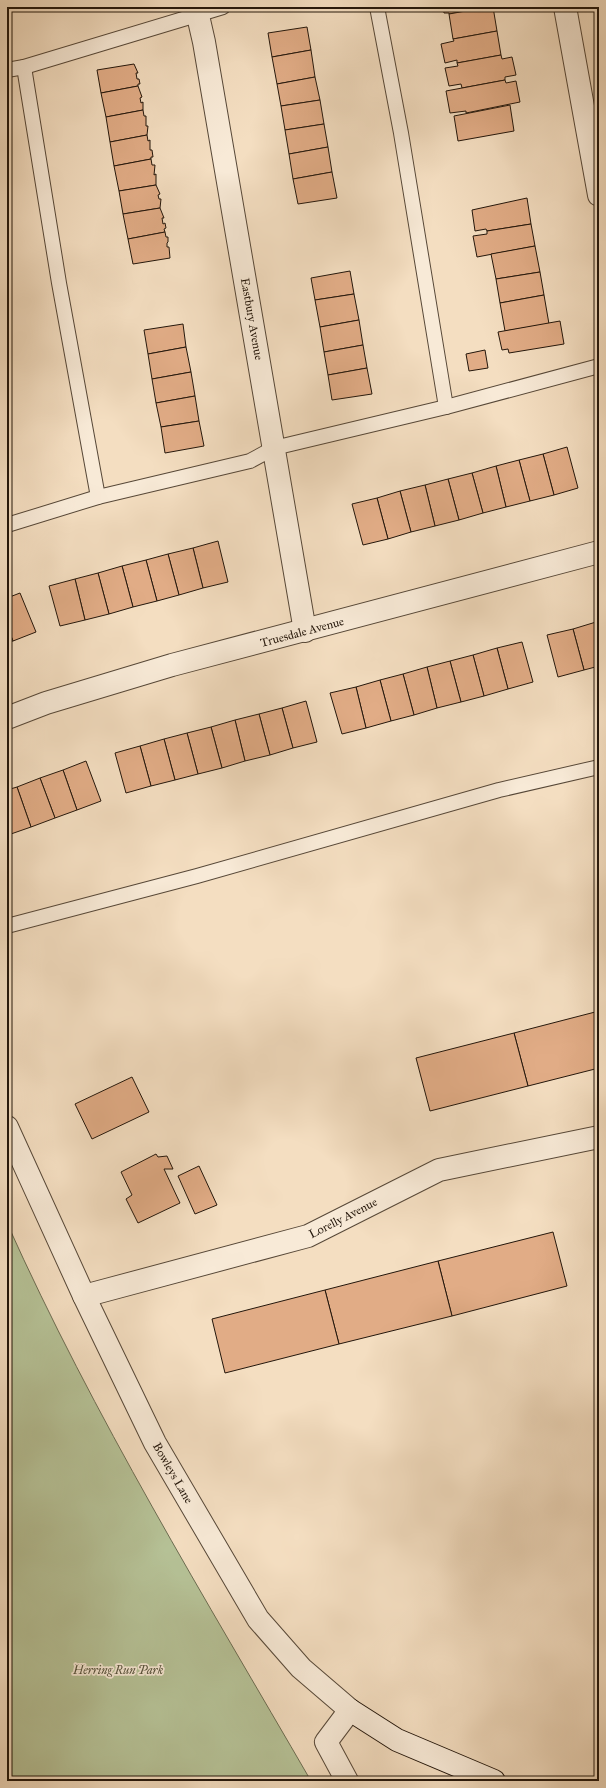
<svg xmlns="http://www.w3.org/2000/svg" width="606" height="1788" viewBox="0 0 606 1788" font-family="'IM FELL Great Primer',serif">
<rect width="100%" height="100%" fill="#f4dec1"/>
<filter id="stains"><feTurbulence type="fractalNoise" baseFrequency=".005" numOctaves="4"/><feColorMatrix values="0 0 0 0 .2 0 0 0 0 .09 0 0 0 0 .02 0 0 0 .5 -.17"/></filter>
<radialGradient id="worn" r=".72"><stop offset=".6" stop-color="#630" stop-opacity="0"/><stop offset="1" stop-color="#630" stop-opacity=".3"/></radialGradient>
<path fill="#b6c297" stroke="#6c6c51" d="M7,1223C94,1417 205,1598 311,1781H7Z"/>
<g fill="#e1ac86" stroke="#23160b">
<path d="M443,7H488L449,14V13H444Z"/>
<path d="M488,7H493L497,31L453,39L449,14Z"/>
<path d="M307,27L311,50L272,57L268,33Z"/>
<path d="M497,31L501,55L457,63V60L445,63L441,44L454,41L453,39Z"/>
<path d="M311,50L315,77L277,84L272,57Z"/>
<path d="M501,55L502,59L512,57L516,75L505,77V80L462,88L461,84L449,86L445,68L458,66L457,63Z"/>
<path d="M134,64L138,73H136L137,79H139L140,84H138V86L101,93L97,70Z"/>
<path d="M315,77L320,100L281,106L277,84Z"/>
<path d="M505,80L506,83L516,81L520,102L466,113V111L450,113L446,91Z"/>
<path d="M138,86L142,97L140,98L141,103L143,102V110L106,117L101,93Z"/>
<path d="M320,100L324,124L285,130L281,106Z"/>
<path d="M510,105L514,131L458,141L454,116Z"/>
<path d="M143,110L144,116H146V126H148L147,135L110,142L106,117Z"/>
<path d="M324,124L328,147L289,154L285,130Z"/>
<path d="M147,135L148,141L150,140V150H152L153,157H151V159L114,166L110,142Z"/>
<path d="M328,147L332,172L293,179L289,154Z"/>
<path d="M151,159L152,165H155L154,175L156,174V185L119,191L114,166Z"/>
<path d="M332,172L337,198L298,204L293,179Z"/>
<path d="M156,185L160,194L158,195L159,199H161L160,208L123,214L119,191Z"/>
<path d="M527,198L531,224L487,231L486,229L475,231L472,210Z"/>
<path d="M160,208L164,218H162L163,224L165,223L166,228L164,229L165,232L128,239L123,214Z"/>
<path d="M531,224L535,246L477,257L473,236L487,234V231Z"/>
<path d="M165,232L166,237H168V242L167,243V247H169L170,258L133,264L128,239Z"/>
<path d="M535,246L540,272L496,279L491,254Z"/>
<path d="M350,271L354,294L315,300L311,278Z"/>
<path d="M540,272L544,295L500,303L496,279Z"/>
<path d="M354,294L359,320L320,327L315,300Z"/>
<path d="M544,295L549,324L505,331L500,303Z"/>
<path d="M359,320L363,345L324,352L320,327Z"/>
<path d="M560,321L564,344L509,353L508,349L502,350L498,332Z"/>
<path d="M183,324L186,347L148,354L144,330Z"/>
<path d="M363,345L367,368L328,375L324,352Z"/>
<path d="M186,347L191,372L152,379L148,354Z"/>
<path d="M485,350L488,368L469,371L466,354Z"/>
<path d="M367,368L372,394L332,400L328,375Z"/>
<path d="M191,372L195,396L156,403L152,379Z"/>
<path d="M195,396L199,421L161,427L156,403Z"/>
<path d="M199,421L204,446L165,453L161,427Z"/>
<path d="M567,447L578,488L554,495L543,454Z"/>
<path d="M543,454L554,495L530,501L519,460Z"/>
<path d="M519,460L530,501L506,507L496,466Z"/>
<path d="M496,466L506,507L483,513L472,473Z"/>
<path d="M472,473L483,513L459,520L448,479Z"/>
<path d="M448,479L459,520L435,526L425,485Z"/>
<path d="M425,485L435,526L411,532L400,491Z"/>
<path d="M400,491L411,532L388,539L377,498Z"/>
<path d="M377,498L388,539L363,545L352,504Z"/>
<path d="M218,541L228,582L203,588L193,548Z"/>
<path d="M193,548L203,588L179,595L168,554Z"/>
<path d="M168,554L179,595L157,601L146,560Z"/>
<path d="M146,560L157,601L133,607L122,566Z"/>
<path d="M122,566L133,607L109,614L98,573Z"/>
<path d="M98,573L109,614L85,620L75,579Z"/>
<path d="M75,579L85,620L60,626L49,586Z"/>
<path d="M20,593L36,632L13,641L7,626V598Z"/>
<path d="M599,621V634L596,622Z"/>
<path d="M596,622L599,634V666L584,670L573,629Z"/>
<path d="M7,626L13,641L7,643Z"/>
<path d="M573,629L584,670L558,677L547,635Z"/>
<path d="M522,642L533,682L508,689L497,648Z"/>
<path d="M497,648L508,689L484,696L473,655Z"/>
<path d="M473,655L484,696L461,702L450,661Z"/>
<path d="M450,661L461,702L437,708L427,667Z"/>
<path d="M427,667L437,708L414,715L403,674Z"/>
<path d="M403,674L414,715L391,721L380,680Z"/>
<path d="M380,680L391,721L366,728L356,687Z"/>
<path d="M356,687L366,728L342,734L330,693Z"/>
<path d="M306,701L317,742L293,748L282,708Z"/>
<path d="M282,708L293,748L270,755L259,714Z"/>
<path d="M259,714L270,755L245,761L235,720Z"/>
<path d="M235,720L245,761L222,768L211,727Z"/>
<path d="M211,727L222,768L198,774L187,733Z"/>
<path d="M187,733L198,774L175,780L164,739Z"/>
<path d="M164,739L175,780L151,786L140,746Z"/>
<path d="M140,746L151,786L126,793L115,753Z"/>
<path d="M86,761L101,801L77,810L63,770Z"/>
<path d="M63,770L77,810L55,818L40,778Z"/>
<path d="M40,778L55,818L31,827L17,787Z"/>
<path d="M17,787L31,827L8,835L7,790Z"/>
<path d="M599,1011V1068L528,1086L514,1033Z"/>
<path d="M514,1033L528,1086L430,1111L416,1058Z"/>
<path d="M132,1077L149,1112L92,1139L75,1104Z"/>
<path d="M156,1154L158,1157L167,1156L173,1169H164L180,1203L138,1223L126,1199L132,1195L121,1172Z"/>
<path d="M199,1166L217,1205L195,1214L178,1176Z"/>
<path d="M553,1232L567,1286L452,1316L438,1261Z"/>
<path d="M438,1261L452,1316L339,1344L325,1290Z"/>
<path d="M325,1290L339,1344L225,1373L212,1319Z"/>
</g>
<g fill="none" stroke-linecap="round" stroke-linejoin="round">
<g stroke="#574838" stroke-width="16">
<g id="lane">
<path d="M377,7L401,133L446,407"/>
<path d="M24,67L59,283L98,497"/>
<path d="M7,70L24,67L223,7"/>
<path d="M7,525L98,497L250,461L274,448L446,407L599,366"/>
<path d="M7,926L197,876L499,790L599,767"/>
</g>
</g>
<g stroke="#574838" stroke-width="24">
<g id="street">
<path d="M196,7L204,42L305,631"/>
<path d="M565,7L599,195"/>
<path d="M7,718L46,703L172,665L599,552"/>
<path d="M7,1127L84,1296L155,1443L258,1619L301,1668L350,1710L326,1742L347,1781"/>
<path d="M84,1296L308,1236L439,1170L599,1137"/>
</g>
</g>
<g stroke="#23160b" stroke-width="24">
<path id="secondary" d="M350,1710L397,1740L494,1781"/>
</g>
<use href="#lane" stroke="#f8ead7" stroke-width="14"/>
<use href="#street" stroke="#f8ead7" stroke-width="22"/>
<use href="#secondary" stroke="#f8ead7" stroke-width="22"/>
</g>
<g text-anchor="middle" dominant-baseline="central" stroke-width="3.5" stroke-linejoin="round" paint-order="stroke">
<g font-size="12" fill="#23160b" stroke="#f8ead7">
<text transform="translate(252 319) rotate(80)">Eastbury Avenue</text>
<text transform="translate(302 632) rotate(-15)">Truesdale Avenue</text>
<text transform="translate(343 1218) rotate(-27)">Lorelly Avenue</text>
<text transform="translate(173 1473) rotate(60)">Bowleys Lane</text>
</g>
<g font-size="12" font-style="italic" fill="#56523c" stroke="#f8ead7">
<text x="118" y="1670">Herring Run Park</text>
</g>
</g>
<rect width="606" height="1788" fill="none" stroke="#f4dec1" stroke-width="24"/>
<rect x="8" y="8" width="590" height="1772" fill="none" stroke="#23160b" stroke-width="2"/>
<rect x="12" y="12" width="582" height="1764" fill="none" stroke="#23160b"/>
<rect width="100%" height="100%" filter="url(#stains)"/>
<rect width="100%" height="100%" fill="url(#worn)"/>
</svg>
